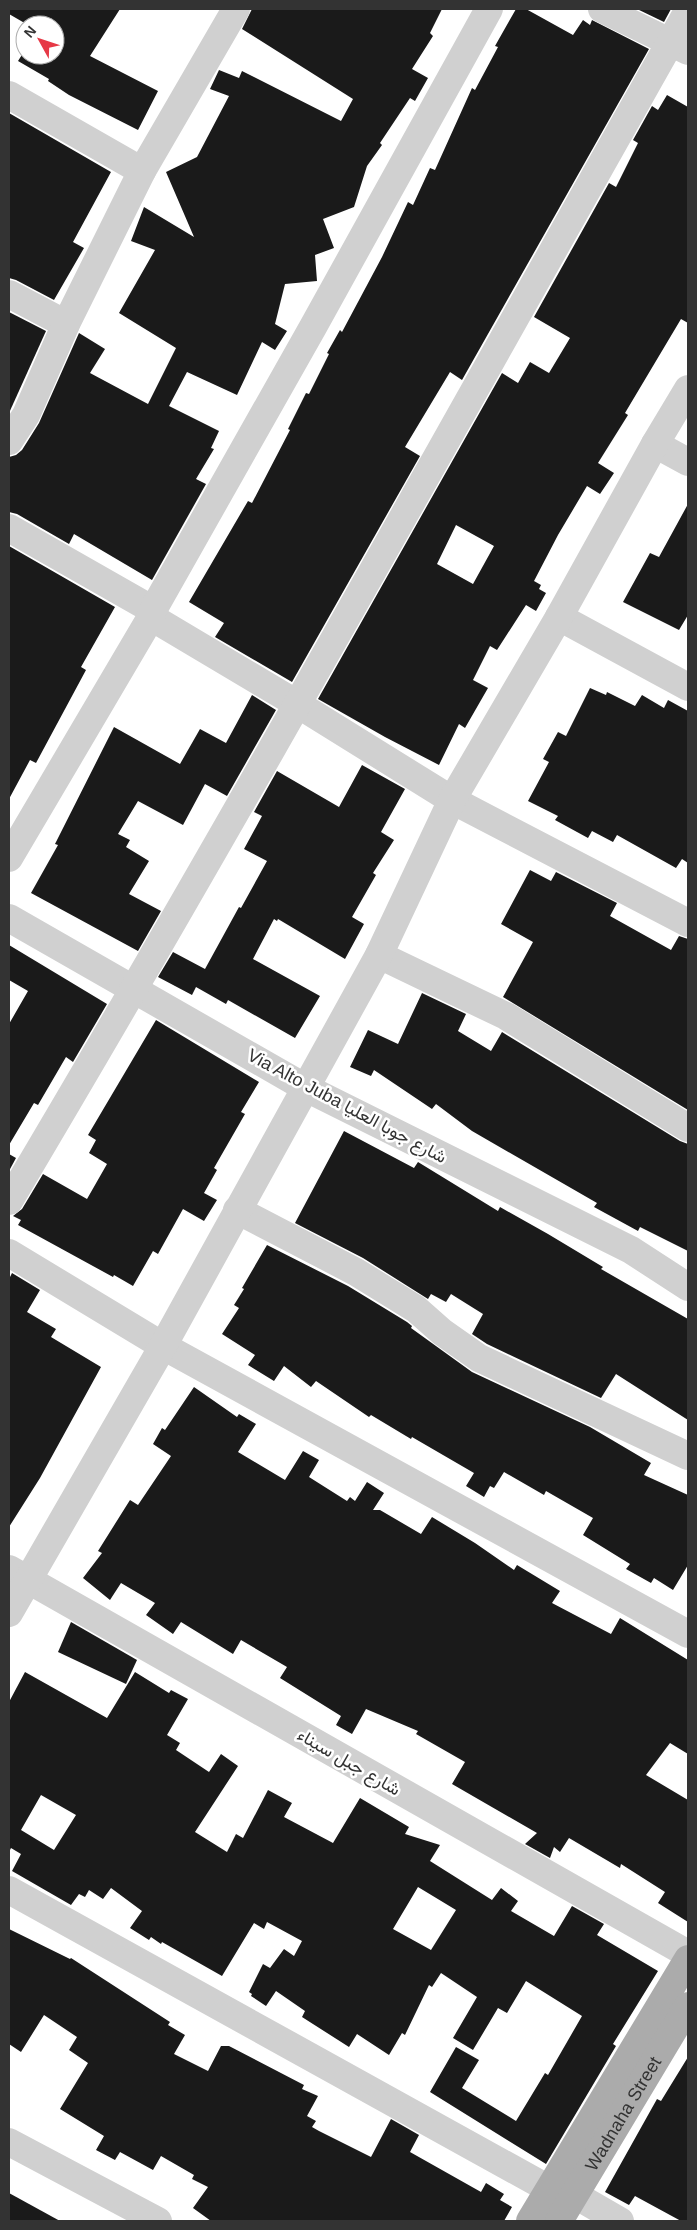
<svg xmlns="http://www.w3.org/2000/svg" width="697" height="2230" viewBox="0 0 697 2230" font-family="Arial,Vazirmatn,sans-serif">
<rect width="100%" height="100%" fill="#fff"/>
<g fill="#1a1a1a" fill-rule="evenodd">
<path d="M9,9H120L90,56L158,91L138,130L69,95L48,81L49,79L18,61L25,50V55H55V25H28L9,14Z"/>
<path d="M252,9H442L430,33L433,36L412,69L428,78L415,101L410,98L380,143L382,145L367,166L354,207L323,219L334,248L315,255L317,281L285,284L275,324L287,331L275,350L262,342L237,395L187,372L169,406L219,431L211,448L214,449L196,479L206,484L152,580L74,534L69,544L17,514L9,512V457L16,455L22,450L39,423L79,333L105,349L90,373L148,404L176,348L119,313L155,250L131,241L144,207L194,237L166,172L197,157L229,96L210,89L219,70L239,78L242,71L341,121L353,99L242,29Z"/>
<path d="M516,9H526L573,35L583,20L590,25L592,20L649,49L462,380L450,372L405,447L420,456L292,682L215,637L224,623L189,602L248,501L252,503L290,430L288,429L306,393L309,394L329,354L327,353L340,330L342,332L382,257L408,202L413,205L430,168L435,170L472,88L475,90L498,47L495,46Z"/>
<path d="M637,9H671L664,22Z"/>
<path d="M667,95L688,107V323L681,319L625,413L628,415L598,463L614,473L600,494L587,486L558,535L534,581L541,585L539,589L546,593L536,611L526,605L497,650L490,646L473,680L488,688L465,728L459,724L439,765L385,737L318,699L502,373L518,383L530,362L549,373L570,338L534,317L609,183L616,187L638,143L633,140L652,106L658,110ZM456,525L494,546L473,584L437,564Z"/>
<path d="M9,113L111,172L73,242L84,248L54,300L16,280L9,278Z"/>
<path d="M9,312L46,331L9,413Z"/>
<path d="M688,504V615L679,630L623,602L650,553L659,557Z"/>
<path d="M9,546L115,607L81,667L86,670L36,763L30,760L9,799Z"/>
<path d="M590,688L606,695L607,692L635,706L642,695L664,708L668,700L688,711V863L682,859L676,868L617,835L613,842L592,831L588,838L555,820L558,816L528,801L549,762L543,759L558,732L566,736Z"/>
<path d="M252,695L276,710L227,796L205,784L183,825L138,801L118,834L130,840L126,847L149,861L129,894L161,911L138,951L31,893L58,845L55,844L114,727L180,764L200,729L226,743Z"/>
<path d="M362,765L405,789L381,832L394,840L373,873L376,875L352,917L364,924L345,959L278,919L277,921L274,919L253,959L320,996L295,1038L228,1000L226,1004L196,987L192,995L158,977L173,952L205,969L239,907L241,908L267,861L244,849L262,816L254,812L277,771L339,807Z"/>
<path d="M530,870L551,881L556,872L617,903L610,916L671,950L679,936L688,939V1110L503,997L533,942L501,924Z"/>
<path d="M9,945L107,1004L73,1062L66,1057L38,1105L34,1103L9,1145V1024L28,991L9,980Z"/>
<path d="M422,993L466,1014L458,1031L491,1051L502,1032L680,1141L688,1144V1251L640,1227L638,1231L594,1207L597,1203L472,1131L436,1104L432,1109L374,1070L371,1076L350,1067L368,1030L398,1044Z"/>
<path d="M156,1020L259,1082L241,1112L245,1114L214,1168L217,1170L204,1193L217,1200L204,1221L183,1209L158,1254L153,1251L133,1286L114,1275L113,1277L18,1225L21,1220L13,1216L22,1209L43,1174L87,1199L107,1164L89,1153L96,1140L88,1135Z"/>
<path d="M344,1131L414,1168L418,1162L498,1211L500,1207L548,1234L603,1267L601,1269L688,1319V1420L616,1374L601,1398L487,1344L472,1334L483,1314L451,1294L446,1302L431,1294L428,1299L363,1258L295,1223Z"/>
<path d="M9,1154L16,1158L9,1171Z"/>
<path d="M267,1245L348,1286L407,1322L412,1326L411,1328L472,1372L590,1427L651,1463L644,1475L688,1495V1565L673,1590L654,1578L651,1583L626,1569L630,1564L583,1535L593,1518L546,1491L544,1495L504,1472L494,1488L490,1486L484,1497L466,1486L474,1473L412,1437L411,1439L371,1415L369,1417L316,1381L311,1387L284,1366L274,1381L248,1365L255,1355L222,1334L239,1308L234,1305L244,1289L242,1288Z"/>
<path d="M12,1273L40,1290L27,1312L56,1329L51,1337L101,1367L40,1478L9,1527V1279Z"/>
<path d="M194,1387L237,1417L239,1414L256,1424L238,1452L285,1480L303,1451L319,1460L309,1477L347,1501L350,1497L355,1501L367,1482L384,1493L373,1510H380L421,1534L432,1517L475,1543L514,1570L517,1565L560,1591L552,1603L611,1634L620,1618L688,1660V1754L670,1743L646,1775L688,1800V1922L658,1903L665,1892L621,1864L620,1868L569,1838L560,1852L554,1847L550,1858L525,1844L537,1833L452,1784L465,1762L416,1734L418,1731L366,1709L352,1734L336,1725L341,1716L280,1678L287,1667L241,1640L233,1654L181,1622L173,1634L146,1615L155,1603L121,1583L110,1600L83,1578L102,1553L98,1551L130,1500L138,1505L171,1456L153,1444L162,1428L165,1430Z"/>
<path d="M71,1622L137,1660L126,1684L58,1652Z"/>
<path d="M25,1672L107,1718L135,1672L169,1693L171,1690L188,1699L167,1735L180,1743L176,1750L209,1772L221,1754L238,1766L195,1832L227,1852L236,1834L243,1838L268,1790L292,1803L284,1817L333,1843L360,1798L409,1827L405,1834L440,1845L430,1861L492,1900L501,1888L518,1901L511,1911L554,1936L572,1906L604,1924L597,1935L658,1971L613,2044L616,2046L546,2164L430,2092L456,2047L479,2060L462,2088L516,2121L545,2073L548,2075L582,2016L526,1981L507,2013L498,2008L473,2050L453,2038L477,1997L441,1973L432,1987L429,1985L405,2035L402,2033L389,2055L357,2034L349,2047L302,2017L305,2011L276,1991L266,2006L251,1996L252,1994L249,1992L263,1964L270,1968L284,1949L294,1956L302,1941L267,1922L264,1929L254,1923L222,1976L162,1942L161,1944L151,1937L149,1940L130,1928L142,1911L111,1888L103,1899L89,1890L85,1897L79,1894L71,1905L12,1871L21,1854L11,1848L9,1852V1702ZM41,1795L76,1815L54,1850L21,1830ZM418,1887L456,1910L431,1950L393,1929Z"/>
<path d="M9,1929L70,1959L71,1958L170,2022L168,2025L185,2035L174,2054L208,2071L221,2046H229L304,2085L302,2089L318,2096L307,2116L316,2121L312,2127L319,2131L371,2157L391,2119L419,2135L410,2152L481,2192L486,2183L504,2194L500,2200L512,2207L504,2221H211L193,2208L208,2187L192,2179L194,2175L161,2156L153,2170L120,2152L115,2160L96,2150L104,2136L60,2109L88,2063L69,2050L77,2037L44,2015L21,2052L9,2044Z"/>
<path d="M688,2057V2221H681L635,2196L629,2205L605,2192L657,2099L661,2101Z"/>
<path d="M9,2193L60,2221H9Z"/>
</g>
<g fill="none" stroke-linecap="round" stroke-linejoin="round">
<g stroke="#d0d0d0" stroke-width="28">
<path d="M602,9L688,51"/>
<path d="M9,95L142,171"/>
<path d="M9,294L66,324"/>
<path d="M9,441L26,415L66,324L142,171L236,9"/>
<path d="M655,444L688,462"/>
<path d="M9,528L153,610"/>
<path d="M151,617L299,705L452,800L688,923"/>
<path d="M559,617L688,687"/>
<path d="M9,858L151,617L153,610L313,327L489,9"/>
<path d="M9,918L306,1088L631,1250L688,1287"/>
<path d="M379,955L506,1016L688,1128"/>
<path d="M9,1201C243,808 463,409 688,11"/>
<path d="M237,1210L356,1272L416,1309L442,1332L479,1358L688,1456"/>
<path d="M9,1253L163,1346L688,1634"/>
<path d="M9,1569L688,1954"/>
<path d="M9,1613L163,1346L379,955L452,800L559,617L655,444L688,389"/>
<path d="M9,1890L549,2189"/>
<path d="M9,2142L158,2221"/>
<path d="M575,2195L620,2221"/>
</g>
<g stroke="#ababab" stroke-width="28">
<path d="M530,2221L688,1959"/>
<path id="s1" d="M559,2221L688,2006"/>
</g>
</g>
<g text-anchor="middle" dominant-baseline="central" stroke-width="5" stroke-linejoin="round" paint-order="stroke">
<g font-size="18" fill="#333" stroke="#fff">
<text transform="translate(347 1106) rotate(28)">Via Alto Juba شارع جوبا العليا</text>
<text transform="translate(349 1762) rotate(30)">شارع جبل سيناء</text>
<text stroke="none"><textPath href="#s1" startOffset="125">Wadnaha Street</textPath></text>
</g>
</g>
<rect width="697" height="2230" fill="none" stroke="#333333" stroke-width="20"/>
<g transform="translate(40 40) rotate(310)"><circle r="24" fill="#ffffff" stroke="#adadad"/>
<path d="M0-4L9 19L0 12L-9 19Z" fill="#e63946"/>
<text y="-8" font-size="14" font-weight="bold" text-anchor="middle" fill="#333333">N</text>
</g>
</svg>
